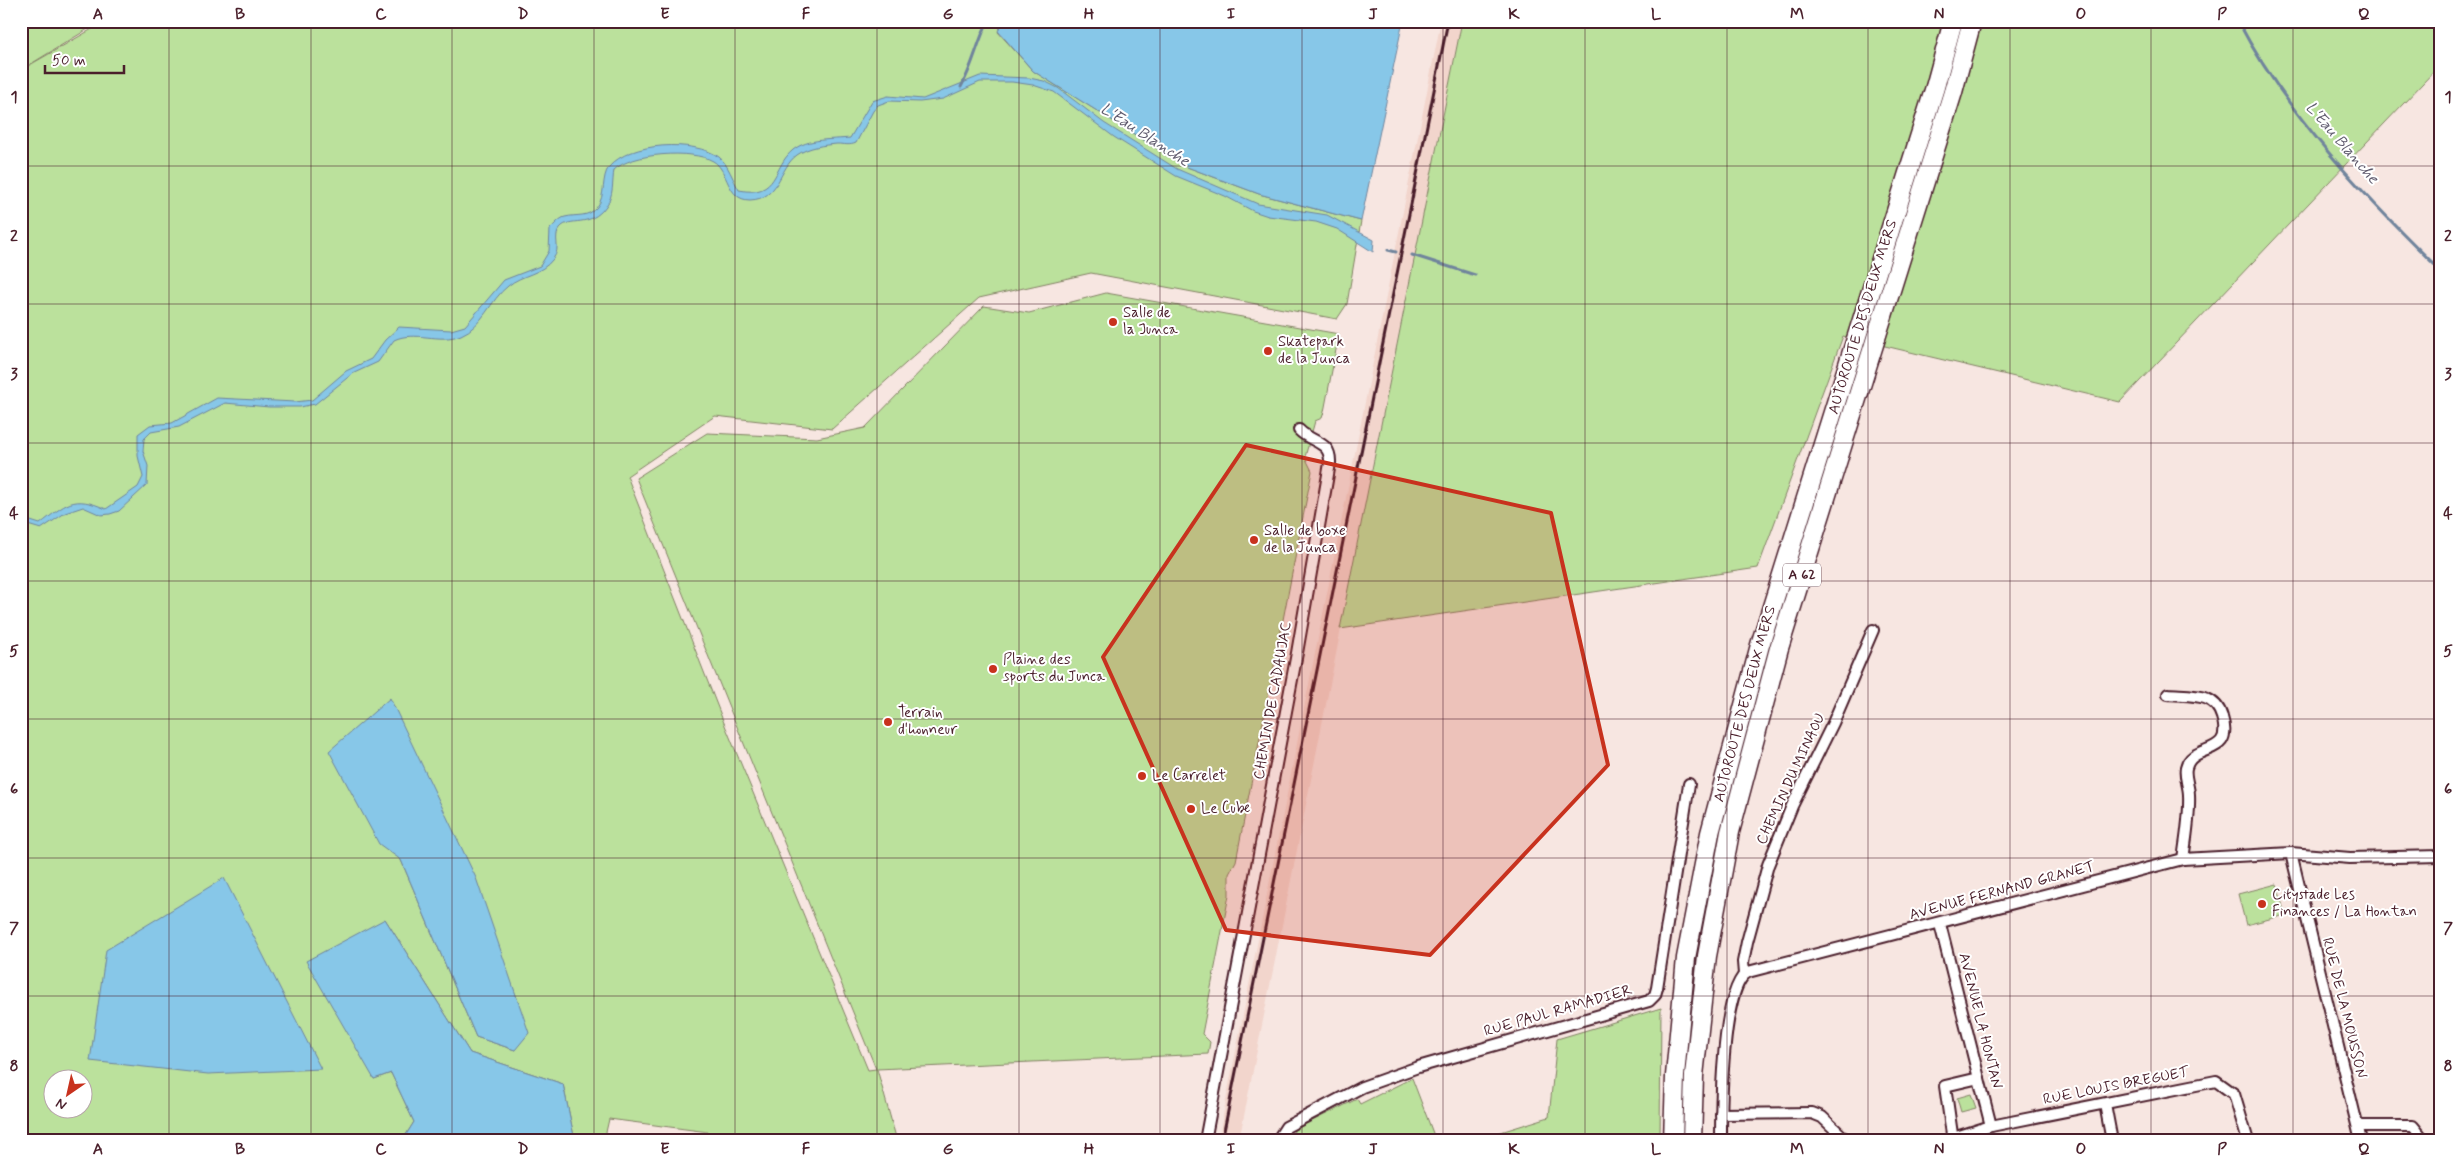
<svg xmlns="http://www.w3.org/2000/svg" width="2462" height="1162" viewBox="0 0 2462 1162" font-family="Mynerve,sans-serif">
<rect width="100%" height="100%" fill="#f7e6e1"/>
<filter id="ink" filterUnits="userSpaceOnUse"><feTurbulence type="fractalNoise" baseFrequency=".02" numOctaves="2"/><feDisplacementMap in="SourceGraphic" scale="10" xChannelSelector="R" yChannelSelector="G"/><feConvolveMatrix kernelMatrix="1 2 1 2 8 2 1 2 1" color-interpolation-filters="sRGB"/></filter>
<g filter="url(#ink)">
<path fill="#f2d5cc" d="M1441,21H1462L1239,1141H1218Z"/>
<g fill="#bbe19c" stroke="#828064" fill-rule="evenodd">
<path d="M21,21H101L21,70Z"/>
<path d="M106,21H1004L998,32L1033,71L1187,167L1259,194L1361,221L1347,304L1337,319L1091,273L979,298L832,429L715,416L627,476L722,718L868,1070L876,1069L636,478L707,433L817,438L865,428L984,306L1029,313L1106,293L1339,334L1324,412L1322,418L1315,421L1305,457L1312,471L1236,861L1229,874V895L1202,1034L1210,1042L1208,1054L877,1069L897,1141H708V1132L609,1119L604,1141H575L563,1084L470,1053L385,919L374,1079L391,1073L414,1122L404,1138L406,1141H21V70ZM401,860L515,1050L476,1037ZM52,1080H82V1110H52Z"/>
<path d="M1462,21H2441V64L2120,402L1843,336L1758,568L1340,629Z"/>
<path d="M2277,884L2285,915L2246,925L2238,894Z"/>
<path d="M1661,1008L1660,1141H1472L1549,1117L1557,1039Z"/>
<path d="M1412,1078L1436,1141H1292L1294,1130L1357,1099L1360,1104Z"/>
<path d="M1971,1094L1976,1108L1961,1112L1957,1098Z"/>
</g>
<g fill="#87c7e8" stroke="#6f849c">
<path d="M1004,21H1403L1361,221L1259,194L1187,167L1033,71L998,31Z"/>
<path d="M980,76L1029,78L1044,81L1058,88L1104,123L1177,169L1258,204L1327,215L1374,240L1373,252L1337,229L1316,222L1268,216L1253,211L1225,196L1176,176L1114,137L1054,92L1033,85L1012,82H980L943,99L920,102L889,101L878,105L873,111L856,143C850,146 844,144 837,144C824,145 808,147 797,155C778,169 780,199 750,200C726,200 729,170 713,161C692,149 631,153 614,170C612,182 614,196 606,206C590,229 570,216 560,228C552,238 562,247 553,259C541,275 522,274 508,286C490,300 483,326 461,335C439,344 415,330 394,340L378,362L352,374L315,404L300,407H269L225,403L179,427L151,432L144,439L143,451L148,466L147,485L119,511L110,514L101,515L83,507L65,513L41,529L21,523V518L40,524C66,504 73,494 106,509L138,487L143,477L138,456V434L150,425L172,423L217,398L295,402L312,400L346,371L371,359L385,340L399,327L451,330L465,326L504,280L540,266L549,251L550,229C554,225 560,218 565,217C577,214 588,218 597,207C606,196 601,177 609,167C629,142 694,139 719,157C728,164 733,180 739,190C779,198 772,167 793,150C808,138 832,140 850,138L872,101L888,96L923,99Z"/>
<path d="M390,698L476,878L529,1033L515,1050L476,1037L401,860L379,844L329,751Z"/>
<path d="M224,878L321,1069L208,1074L90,1061L106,950Z"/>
<path d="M385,919L470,1053L563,1084L575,1141H406L404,1138L414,1122L391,1073L374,1079L306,961Z"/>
</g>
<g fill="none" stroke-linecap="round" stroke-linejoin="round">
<g stroke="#6f849c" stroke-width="3">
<path d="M2238,21C2287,115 2365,197 2441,271"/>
<path d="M961,87C973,66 977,43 988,21"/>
<path d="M1388,250L1396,252"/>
<path d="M1412,255L1475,275"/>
</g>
<g stroke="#4a1f2b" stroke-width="14">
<g id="minor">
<path d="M2168,694C2191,696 2215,692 2222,717C2235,758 2192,742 2186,768C2184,776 2189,786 2189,795C2190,816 2186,838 2183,859"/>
<path d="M2291,853L2361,1141"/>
<path d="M1940,924L1991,1126"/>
<path d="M1744,974L1743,962L1747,942L1768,865L1792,806L1833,723L1873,630"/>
<path d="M2105,1104L2112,1141"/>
<path d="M1721,1114L1812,1113L1822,1117L1841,1135V1141"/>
<path d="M2358,1126H2413L2425,1141"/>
<path d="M1953,1138L1991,1126L2216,1081L2234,1094L2248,1141"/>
<path d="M1205,1141L1297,653L1330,463C1331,440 1311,443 1299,430"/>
<path d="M1277,1141L1286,1127L1362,1087L1418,1067L1649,1001L1655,995L1657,988L1689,784"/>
<path d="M1721,1141C1721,1111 1721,986 1748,972L2183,859L2291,853L2350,858L2441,856"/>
<path d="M1953,1141L1945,1086L1979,1078"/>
</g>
</g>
<g stroke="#4a1f2b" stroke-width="21">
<g id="motorway">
<path d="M1673,1141L1675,1076L1686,958L1710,833L1760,645L1935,87L1953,21"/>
<path d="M1692,1141L1694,1076L1707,956L1730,832L1779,648L1953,92L1972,21"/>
</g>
</g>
<use href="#minor" stroke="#fff" stroke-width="10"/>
<use href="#motorway" stroke="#fff" stroke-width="18"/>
<path stroke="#4a1f2b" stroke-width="3" d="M1222,1141L1448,21"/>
</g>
</g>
<path fill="#c8321e" fill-opacity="0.2" stroke="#c8321e" stroke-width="4" stroke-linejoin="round" d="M1246,445L1551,513L1608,765L1430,955L1226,930L1103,657Z"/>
<path fill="none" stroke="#4a1f2b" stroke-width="1" stroke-opacity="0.55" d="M169,21V1141M311,21V1141M452,21V1141M594,21V1141M735,21V1141M877,21V1141M1019,21V1141M1160,21V1141M1302,21V1141M1443,21V1141M1585,21V1141M1727,21V1141M1868,21V1141M2010,21V1141M2151,21V1141M2293,21V1141M21,166H2441M21,304H2441M21,443H2441M21,581H2441M21,719H2441M21,858H2441M21,996H2441"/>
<g fill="#c8321e" stroke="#fff" stroke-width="2">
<circle cx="1113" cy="322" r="5"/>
<circle cx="1268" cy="351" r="5"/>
<circle cx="1254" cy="540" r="5"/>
<circle cx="993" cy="669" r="5"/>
<circle cx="888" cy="722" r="5"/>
<circle cx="1142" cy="776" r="5"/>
<circle cx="1191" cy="809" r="5"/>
<circle cx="2262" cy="904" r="5"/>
</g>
<g text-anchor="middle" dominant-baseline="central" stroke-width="4" stroke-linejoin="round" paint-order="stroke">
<rect fill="#fff" stroke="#80626b" stroke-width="1" x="1783" y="563.5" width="38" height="23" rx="4"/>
<g font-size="14" font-weight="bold" fill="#4a1f2b">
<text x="1802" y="575">A 62</text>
</g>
<g font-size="15" fill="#4a1f2b" stroke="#fff" text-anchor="start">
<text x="1123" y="313">Salle de<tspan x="1123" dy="17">la Junca</tspan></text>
<text x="1278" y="342">Skatepark<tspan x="1278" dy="17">de la Junca</tspan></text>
<text x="1264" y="531">Salle de boxe<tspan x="1264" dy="17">de la Junca</tspan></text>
<text x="1003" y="660">Plaine des<tspan x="1003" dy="17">sports du Junca</tspan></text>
<text x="898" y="713">Terrain<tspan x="898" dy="17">d'honneur</tspan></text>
<text x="1152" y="776">Le Carrelet</text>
<text x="1201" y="809">Le Cube</text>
<text x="2272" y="895">Citystade Les<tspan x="2272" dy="17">Finances / La Hontan</tspan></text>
</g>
<g font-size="15" fill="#4a1f2b" stroke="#fff">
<text transform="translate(1863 317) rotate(-73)">AUTOROUTE DES DEUX MERS</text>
<text transform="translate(1273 701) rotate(-80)">CHEMIN DE CADAUJAC</text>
<text transform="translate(1745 704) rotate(-75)">AUTOROUTE DES DEUX MERS</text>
<text transform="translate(1791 779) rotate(-65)">CHEMIN DU MINAOU</text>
<text transform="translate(2002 891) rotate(-15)">AVENUE FERNAND GRANET</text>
<text transform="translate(2344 1008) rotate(76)">RUE DE LA MOUSSON</text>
<text transform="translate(1558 1011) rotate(-16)">RUE PAUL RAMADIER</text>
<text transform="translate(1980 1021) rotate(76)">AVENUE LA HONTAN</text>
<text transform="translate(2116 1086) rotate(-11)">RUE LOUIS BREGUET</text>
</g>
<g font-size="16" font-style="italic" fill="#5f5a6d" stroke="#fff">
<text transform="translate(1145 135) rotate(33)">L'Eau Blanche</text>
<text transform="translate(2342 143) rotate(49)">L'Eau Blanche</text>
</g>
</g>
<rect width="2462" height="1162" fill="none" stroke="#fff" stroke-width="55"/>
<g transform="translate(68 1094) rotate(214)"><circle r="24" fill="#ffffff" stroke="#b7a5aa"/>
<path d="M0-4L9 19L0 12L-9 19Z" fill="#c8321e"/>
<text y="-8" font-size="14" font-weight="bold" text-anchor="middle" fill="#4a1f2b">N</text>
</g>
<path d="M45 65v8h79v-8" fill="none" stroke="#4a1f2b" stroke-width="2.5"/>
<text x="52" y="65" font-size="15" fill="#4a1f2b" stroke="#ffffff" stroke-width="4" paint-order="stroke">50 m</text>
<rect x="28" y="28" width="2406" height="1106" fill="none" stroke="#4a1f2b" stroke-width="2"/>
<g font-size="16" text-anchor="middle" font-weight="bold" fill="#4a1f2b">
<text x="98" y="19">A</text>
<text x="240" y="19">B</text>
<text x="381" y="19">C</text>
<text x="523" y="19">D</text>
<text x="665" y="19">E</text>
<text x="806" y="19">F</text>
<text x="948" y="19">G</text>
<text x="1089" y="19">H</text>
<text x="1231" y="19">I</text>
<text x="1373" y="19">J</text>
<text x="1514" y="19">K</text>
<text x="1656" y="19">L</text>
<text x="1797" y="19">M</text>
<text x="1939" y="19">N</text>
<text x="2081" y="19">O</text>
<text x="2222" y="19">P</text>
<text x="2364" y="19">Q</text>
<text x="14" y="102">1</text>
<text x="2448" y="102">1</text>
<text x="14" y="241">2</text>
<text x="2448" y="241">2</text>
<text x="14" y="379">3</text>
<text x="2448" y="379">3</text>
<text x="14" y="518">4</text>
<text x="2448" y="518">4</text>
<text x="14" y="656">5</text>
<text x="2448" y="656">5</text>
<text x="14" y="794">6</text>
<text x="2448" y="794">6</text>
<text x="14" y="933">7</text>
<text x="2448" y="933">7</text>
<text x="14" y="1071">8</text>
<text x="2448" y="1071">8</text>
<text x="98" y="1154">A</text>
<text x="240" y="1154">B</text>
<text x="381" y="1154">C</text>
<text x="523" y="1154">D</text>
<text x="665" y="1154">E</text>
<text x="806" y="1154">F</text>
<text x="948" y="1154">G</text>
<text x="1089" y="1154">H</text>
<text x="1231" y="1154">I</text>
<text x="1373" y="1154">J</text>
<text x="1514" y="1154">K</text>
<text x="1656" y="1154">L</text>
<text x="1797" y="1154">M</text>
<text x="1939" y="1154">N</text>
<text x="2081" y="1154">O</text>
<text x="2222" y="1154">P</text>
<text x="2364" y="1154">Q</text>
</g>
</svg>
